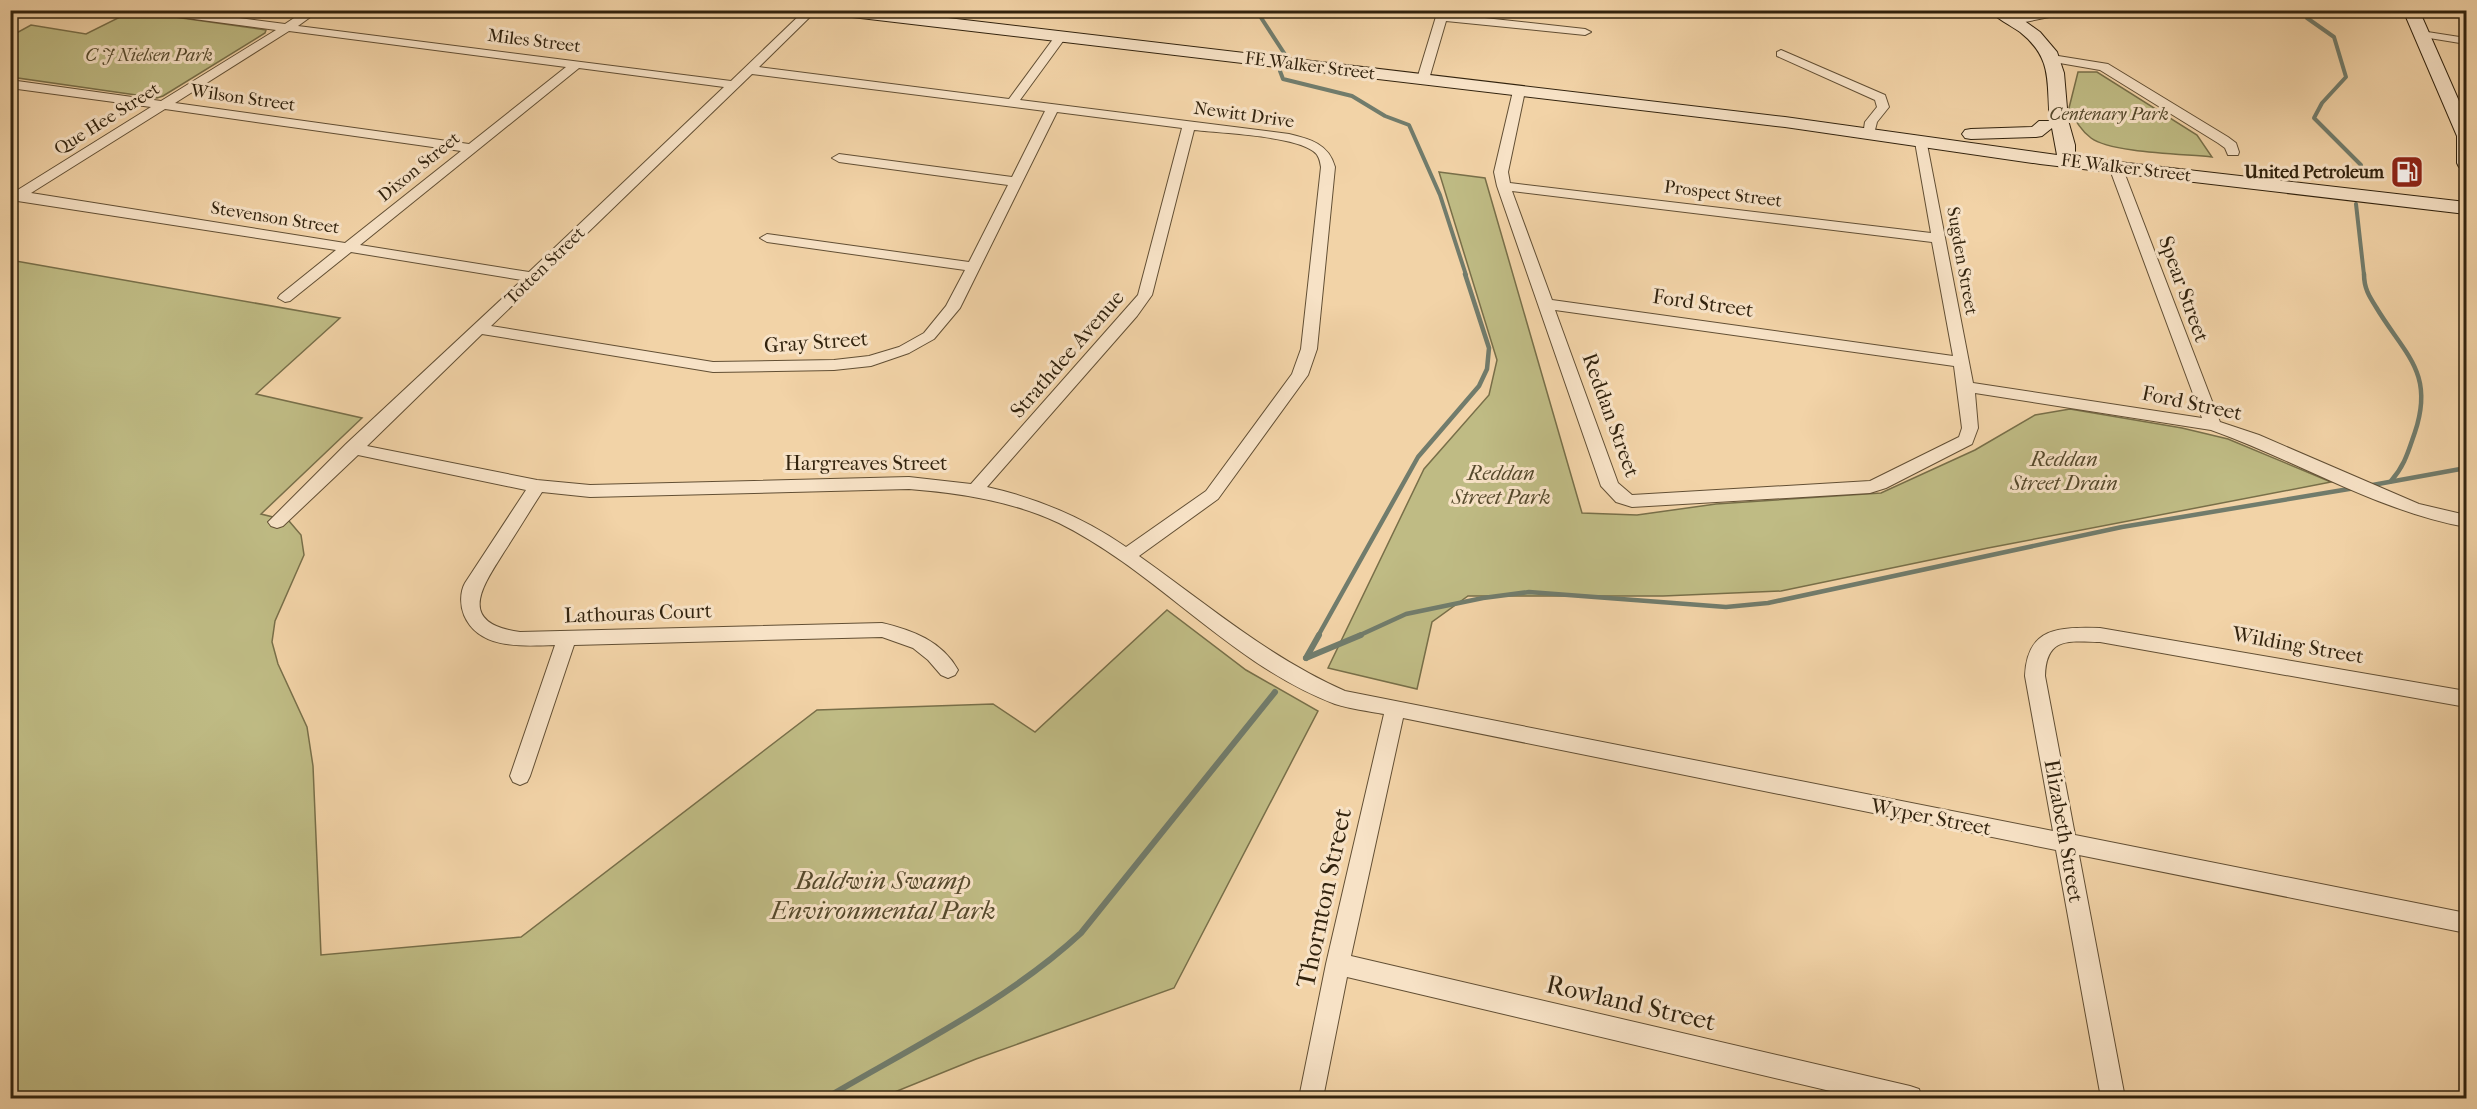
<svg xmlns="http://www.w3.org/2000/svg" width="2477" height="1109" viewBox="0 0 2477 1109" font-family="'IM FELL French Canon',serif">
<rect width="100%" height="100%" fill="#f2d3a7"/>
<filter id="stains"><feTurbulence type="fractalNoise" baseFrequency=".00333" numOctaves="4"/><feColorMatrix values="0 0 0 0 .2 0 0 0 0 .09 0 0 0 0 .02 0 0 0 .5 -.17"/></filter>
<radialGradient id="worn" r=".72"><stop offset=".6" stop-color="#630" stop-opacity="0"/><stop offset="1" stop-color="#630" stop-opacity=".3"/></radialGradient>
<g fill="#bfbb84" stroke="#786f49" stroke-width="1.5">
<path d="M132,11L266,30L265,33L163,96L157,98L11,77V36L31,25L86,34Z"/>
<path d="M2078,72H2097L2197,135L2212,157C2184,154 2111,153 2091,138C2080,130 2075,119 2069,108Z"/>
<path d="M1439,172L1485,178L1582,513L1637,515L1716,504L1881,493L1975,450L2035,415L2070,409L2182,428L2228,439L2331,482L1988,548L1781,591L1663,596H1468L1432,622L1417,689L1328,668L1424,469L1489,395L1497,360Z"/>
<path d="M10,260L340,318L256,394L362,418L261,514L289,521L301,535L304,555L275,621L272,642L278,664L307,727L313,766L321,955L521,937L817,710L993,704L1035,732L1167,610L1246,670L1318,711L1174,988L976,1059L880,1098H11Z"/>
</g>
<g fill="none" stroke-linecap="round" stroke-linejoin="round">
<g stroke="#717c6c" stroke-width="4">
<path d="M1256,10L1286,56"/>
<path d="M2303,10L2307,18L2334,37L2346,77L2322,103L2314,118L2361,165"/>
<path d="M1280,71L1283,79L1352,96L1385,116L1409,125L1440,195L1466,275"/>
<path d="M2356,204L2364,275"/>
</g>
<g stroke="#717c6c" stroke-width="4.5">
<path d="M2364,274C2364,288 2369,296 2376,307C2404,354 2435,372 2415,432C2408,452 2405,465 2391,481"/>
<path d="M2367,486L2466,468"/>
<path d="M1318,636L1418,457L1479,386L1487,369L1489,348L1465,274"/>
<path d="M1358,636L1406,614L1483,598L1529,592L1726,607L1768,603L2122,527L2355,488"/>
</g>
<g stroke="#717c6c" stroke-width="6">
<path d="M1306,658L1319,635"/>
<path d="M1306,658L1361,635"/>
<path d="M826,1098C911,1048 1009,1000 1081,933L1275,692"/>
</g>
<g stroke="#624f34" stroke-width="2">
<g id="street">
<path d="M144,10H179L285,24L306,10H320L298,26L731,81L805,10H817L759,67L1009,99L1056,35H1064L1066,37L1020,100L1289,134C1310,139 1329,144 1335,167L1317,349L1308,375L1218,499L1139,556C1207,604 1268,657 1345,691L2053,831L2025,676C2027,627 2059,627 2100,628L2466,691V707L2100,642C2068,641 2046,637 2045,676L2075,835L2466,913V933L2079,855L2125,1098H2101L2056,850L1403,718L1351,956L1910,1086L1919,1089L1922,1098H1860L1347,977L1323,1098H1299L1326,964L1384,714C1368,711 1350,709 1335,704C1230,664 1158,572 1059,523C1012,501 960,493 909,489L590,497L542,492C529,512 517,532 504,552C482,587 456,623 520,632L882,623C912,630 942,641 958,670L955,675L948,678L941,675L928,660L913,648L882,637L574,645L530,776L527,782L520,785L513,782L510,776L555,645C523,646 479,650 464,615C460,605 460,592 465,583L526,490L358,455L283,526L277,528L271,526L268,522L346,444L522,280L351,252L290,301L285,302L278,298L280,295L336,250L11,200L10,190L16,191L151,107L10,88V80L161,101L276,30L149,13ZM289,31L566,67L469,144L175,103ZM579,68L724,87L529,272L360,245ZM752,74L1045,111L1012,177L839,154L832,158L839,162L1008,185L969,262L767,234L760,238L767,242L965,270L946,306L924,333L899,347L869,356L834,360L713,362L491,326ZM165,109L461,151L345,243L31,193ZM1057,112L1182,128L1138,295L971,484L909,477L590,485L537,480L367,446L482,334L713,372L834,370L871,366L909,353L934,339L960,308ZM1194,130C1221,133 1294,136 1313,151C1319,155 1320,161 1321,167L1301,349L1292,374L1206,491L1126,547C1084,518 1037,498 987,487L1137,316L1152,295Z"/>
<path d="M1438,10H1449L1448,14L1585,29L1591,32L1585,35L1446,21L1429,79L1423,83L1417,79Z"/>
<path d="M2057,10H2084L2015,24L2009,21L2015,18Z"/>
<path d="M2421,31L2466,38V44L2417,36V32Z"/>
<path d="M1781,50L1885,95L1889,107L1877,122L1873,138H1865L1863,135L1865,122L1877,107L1875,100L1777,56V52Z"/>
<path d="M2052,55L2108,64L2228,137L2236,143L2239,152L2238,155H2228L2225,148L2218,143L2100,70L2048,61L2046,59Z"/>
<path d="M1519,87L1525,91L1508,172L1510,183L1931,233L1915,142L1921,138L1926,139L1973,383L2202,418L2109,167L2116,163L2121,164L2220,422L2259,435L2419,504L2466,515V527C2377,511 2296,460 2211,430L1975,393L1978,428L1972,444L1886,488L1870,493L1632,507L1616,502L1601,486L1497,186L1494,172L1513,91ZM1512,191L1932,242L1953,356L1552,300ZM1555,310L1954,366L1962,428L1959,437L1870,481L1632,495L1618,483Z"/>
</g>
</g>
<g stroke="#32230e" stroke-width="2">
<g id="secondary">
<path d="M827,10H880L1785,117L2057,155L2052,128L2042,136L2036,137L1971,139L1965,138L1962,134L1965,130L1971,129L2032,127L2039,121H2050C2046,83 2054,59 2020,32C2010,25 1997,19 1989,10L2012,12L2040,32L2057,52L2064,73L2068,120L2075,145V157L2466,202V214L2040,164L1785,127L835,15Z"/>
<path d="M2403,10H2419L2466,117V168L2459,167L2457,163V136Z"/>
</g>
</g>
<use href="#street" fill="#f7e2c6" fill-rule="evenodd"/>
<use href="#secondary" fill="#f7e2c6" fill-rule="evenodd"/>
</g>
<defs>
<g id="fuel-square" transform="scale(1.725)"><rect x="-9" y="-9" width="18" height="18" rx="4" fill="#8f2418" stroke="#f7e2c6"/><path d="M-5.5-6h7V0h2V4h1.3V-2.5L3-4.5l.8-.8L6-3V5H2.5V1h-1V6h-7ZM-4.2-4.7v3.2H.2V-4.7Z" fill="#fff"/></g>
</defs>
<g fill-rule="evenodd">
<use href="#fuel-square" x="2407" y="172"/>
</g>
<g text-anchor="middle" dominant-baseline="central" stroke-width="6" stroke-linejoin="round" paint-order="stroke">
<g font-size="18" fill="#32230e" stroke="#f7e2c6">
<text transform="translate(534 41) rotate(7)">Miles Street</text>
<text transform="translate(1310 66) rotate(7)">FE Walker Street</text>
<text transform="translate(243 98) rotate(8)">Wilson Street</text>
<text transform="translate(1244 115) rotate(8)">Newitt Drive</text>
<text transform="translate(107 119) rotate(-32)">Que Hee Street</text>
<text transform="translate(419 167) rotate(-39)">Dixon Street</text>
<text transform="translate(2126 168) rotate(7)">FE Walker Street</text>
<text transform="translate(1723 194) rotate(7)">Prospect Street</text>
<text transform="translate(275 218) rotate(9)">Stevenson Street</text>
<text transform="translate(1962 261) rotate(80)">Sugden Street</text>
<text transform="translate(545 266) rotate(-44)">Totten Street</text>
</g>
<g font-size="18" font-style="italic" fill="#55492c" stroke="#f7e2c6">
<text x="149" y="55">C J Nielsen Park</text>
<text x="2109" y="114">Centenary Park</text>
</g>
<g font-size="18" font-weight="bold" fill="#32230e" stroke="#f7e2c6" text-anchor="end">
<text x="2384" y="172">United Petroleum</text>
</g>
<g font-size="21" fill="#32230e" stroke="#f7e2c6">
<text transform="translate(2184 289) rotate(70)">Spear Street</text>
<text transform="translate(1703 303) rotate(8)">Ford Street</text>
<text transform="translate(816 342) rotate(-4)">Gray Street</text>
<text transform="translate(1067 354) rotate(-49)">Strathdee Avenue</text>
<text transform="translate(2192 403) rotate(12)">Ford Street</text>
<text transform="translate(1611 415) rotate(70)">Reddan Street</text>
<text x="866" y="463">Hargreaves Street</text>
<text transform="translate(638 613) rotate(-2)">Lathouras Court</text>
<text transform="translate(2298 645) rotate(10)">Wilding Street</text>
<text transform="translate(1931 817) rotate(11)">Wyper Street</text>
<text transform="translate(2064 831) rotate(80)">Elizabeth Street</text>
</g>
<g font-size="21" font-style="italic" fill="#55492c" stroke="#f7e2c6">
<text x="2064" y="459">Reddan<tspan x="2064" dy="24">Street Drain</tspan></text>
<text x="1501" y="473">Reddan<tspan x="1501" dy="24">Street Park</tspan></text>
</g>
<g font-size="26" font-style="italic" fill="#55492c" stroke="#f7e2c6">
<text x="883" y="880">Baldwin Swamp<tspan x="883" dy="30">Environmental Park</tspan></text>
</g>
<g font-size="26" fill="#32230e" stroke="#f7e2c6">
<text transform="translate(1324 898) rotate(-78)">Thornton Street</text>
<text transform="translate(1631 1003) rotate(13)">Rowland Street</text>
</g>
</g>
<rect width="2477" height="1109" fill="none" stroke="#f2d3a7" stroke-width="36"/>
<rect x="12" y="12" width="2453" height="1085" fill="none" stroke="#32230e" stroke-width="3"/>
<rect x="18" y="18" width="2441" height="1073" fill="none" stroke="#32230e" stroke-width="1.5"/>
<rect width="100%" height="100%" filter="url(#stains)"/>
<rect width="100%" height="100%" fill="url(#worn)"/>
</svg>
